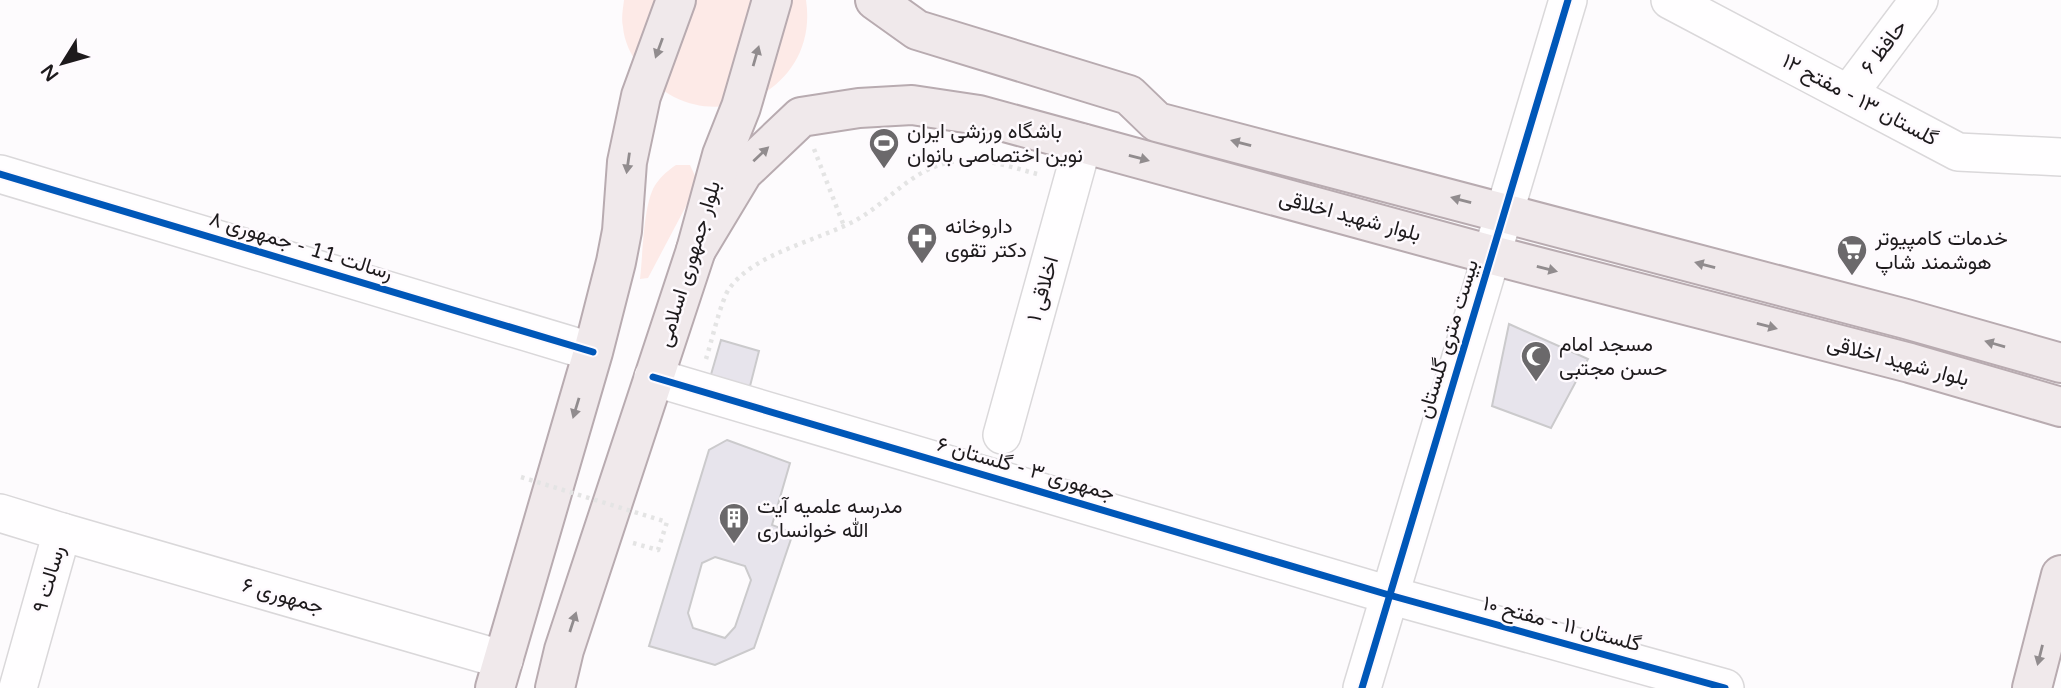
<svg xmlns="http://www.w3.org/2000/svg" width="2061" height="688" viewBox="0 0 2061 688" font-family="'Varela Round',Vazirmatn,sans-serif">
<rect width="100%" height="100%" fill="#fdfbfd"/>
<g fill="#fdeae7">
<path d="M624,0H806C821,98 696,147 639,66C631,55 624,41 623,27C621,18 623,9 624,0Z"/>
<path d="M676,165H690L696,178L694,191L648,278L640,279C643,254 643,211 653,189C658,179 667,171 676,165Z"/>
</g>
<g fill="#e7e4ec" stroke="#cbcacc" stroke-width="2" fill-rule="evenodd">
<path d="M1509,324L1588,359L1551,428L1492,406Z"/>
<path d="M721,340L759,351L749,390L710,378Z"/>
<path d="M727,440L790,463L772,525L793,533L754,648L715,665L649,646L709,450ZM715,557L745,566L751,580L735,627L725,638L693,628L688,613L702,563Z"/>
</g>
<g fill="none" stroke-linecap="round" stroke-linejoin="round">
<g stroke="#dad8da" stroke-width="40">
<g id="minor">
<path d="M1670,0L1958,152L2061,157"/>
<path d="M1849,93L1919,0"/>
<path d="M0,174L593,352"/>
<path d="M653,377L1389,595L1725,688"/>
<path d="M1002,435L1083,143"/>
<path d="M0,513L62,532L18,688"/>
<path d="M62,532L504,660"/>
<path d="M1362,688L1568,0"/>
</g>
</g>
<g stroke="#b8abb0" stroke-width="42">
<g id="major">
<path d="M875,0L917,30L1129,95L1157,122L1906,319L2061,363"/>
<path d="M696,250L743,172L801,117L859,108L912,105L979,115L1492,255L1910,363L2061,407"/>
<path d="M495,688L593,352L616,262L622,231L627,162L641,96L676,0"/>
<path d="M555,688L564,650L696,250L722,155L741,107L772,0"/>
<path d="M2032,688L2061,575"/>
</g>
</g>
<g stroke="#e4e4e4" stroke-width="4.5" stroke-dasharray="3.5 5" stroke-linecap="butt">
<path d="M814,149L844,226"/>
<path d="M706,359C711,344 721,300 729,289C755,252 819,241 858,219C889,201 911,171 947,163C979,155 1010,167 1041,175"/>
<path d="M633,543L658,550L667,522"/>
</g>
<use href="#minor" stroke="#fffeff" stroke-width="37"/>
<use href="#major" stroke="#f0e9eb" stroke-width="38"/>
<path stroke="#e4e4e4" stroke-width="4.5" stroke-dasharray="3.5 5" stroke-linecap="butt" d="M521,477L667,522"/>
<g stroke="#fefafe" stroke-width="11">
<g id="cycleway">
<path d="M0,174L593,352"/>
<path d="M653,377L1389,595L1725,688"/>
<path d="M1362,688L1568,0"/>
</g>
</g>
<use href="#cycleway" stroke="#0057b8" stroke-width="7"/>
</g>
<defs><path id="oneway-solid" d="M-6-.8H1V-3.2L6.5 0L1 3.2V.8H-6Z" transform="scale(1.75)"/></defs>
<g fill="#918c8e">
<use href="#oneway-solid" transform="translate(659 48) rotate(110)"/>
<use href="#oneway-solid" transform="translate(756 56) rotate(-74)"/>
<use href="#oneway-solid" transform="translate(1241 143) rotate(-165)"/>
<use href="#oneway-solid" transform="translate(761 154) rotate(-43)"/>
<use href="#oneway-solid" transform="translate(1139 158) rotate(15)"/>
<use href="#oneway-solid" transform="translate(628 163) rotate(98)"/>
<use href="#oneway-solid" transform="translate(1461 200) rotate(-165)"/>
<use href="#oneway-solid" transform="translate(1705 265) rotate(-165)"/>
<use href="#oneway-solid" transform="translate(1547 269) rotate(14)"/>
<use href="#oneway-solid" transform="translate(1767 326) rotate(15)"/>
<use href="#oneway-solid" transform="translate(1995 344) rotate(-164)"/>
<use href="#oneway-solid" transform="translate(576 408) rotate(107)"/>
<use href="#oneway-solid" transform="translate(573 622) rotate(-72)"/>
<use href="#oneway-solid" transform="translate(2040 655) rotate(104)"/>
</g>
<defs>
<g id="stadium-pin" transform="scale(1.575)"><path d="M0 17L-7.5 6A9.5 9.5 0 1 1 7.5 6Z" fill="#6b696b" stroke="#fefafe"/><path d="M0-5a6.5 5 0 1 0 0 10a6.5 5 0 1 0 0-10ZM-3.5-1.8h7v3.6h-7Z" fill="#fff"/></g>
<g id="pharmacy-pin" transform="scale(1.575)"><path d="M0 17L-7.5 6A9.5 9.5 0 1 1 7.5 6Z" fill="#6b696b" stroke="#fefafe"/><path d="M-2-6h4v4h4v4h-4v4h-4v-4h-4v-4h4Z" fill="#fff"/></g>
<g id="supermarket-pin" transform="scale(1.575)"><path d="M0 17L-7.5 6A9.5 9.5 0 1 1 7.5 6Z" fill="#6b696b" stroke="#fefafe"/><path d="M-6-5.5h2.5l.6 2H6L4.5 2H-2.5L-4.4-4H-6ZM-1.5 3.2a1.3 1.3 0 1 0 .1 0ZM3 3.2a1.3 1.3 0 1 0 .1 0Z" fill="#fff"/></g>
<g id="mosque-pin" transform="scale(1.575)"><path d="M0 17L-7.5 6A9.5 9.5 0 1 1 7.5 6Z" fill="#6b696b" stroke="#fefafe"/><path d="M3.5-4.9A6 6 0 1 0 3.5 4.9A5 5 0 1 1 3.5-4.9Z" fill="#fff"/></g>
<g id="building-pin" transform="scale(1.575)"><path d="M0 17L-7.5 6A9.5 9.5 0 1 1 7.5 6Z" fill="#6b696b" stroke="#fefafe"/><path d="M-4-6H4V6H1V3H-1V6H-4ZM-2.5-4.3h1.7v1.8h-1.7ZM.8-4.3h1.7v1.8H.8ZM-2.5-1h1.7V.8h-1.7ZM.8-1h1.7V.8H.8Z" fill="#fff"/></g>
</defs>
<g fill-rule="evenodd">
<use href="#stadium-pin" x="884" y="143"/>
<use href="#pharmacy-pin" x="922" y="238"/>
<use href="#supermarket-pin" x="1852" y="250"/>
<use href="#mosque-pin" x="1536" y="356"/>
<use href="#building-pin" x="734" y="518"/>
</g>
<g text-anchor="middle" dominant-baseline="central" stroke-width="5" stroke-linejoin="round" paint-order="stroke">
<g font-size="21" fill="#1d1a1c" stroke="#fefafe">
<text transform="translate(1884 47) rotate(-53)">حافظ ۶</text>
<text transform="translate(1860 100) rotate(28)">گلستان ۱۳ - مفتح ۱۲</text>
<text transform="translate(1350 216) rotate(15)">بلوار شهید اخلاقی</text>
<text transform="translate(301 246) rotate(17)">رسالت 11 - جمهوری ۸</text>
<text transform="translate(689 264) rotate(-73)">بلوار جمهوری اسلامی</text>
<text transform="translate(1043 289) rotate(-74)">اخلاقی ۱</text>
<text transform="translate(1448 339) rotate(-73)">بیست متری گلستان</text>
<text transform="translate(1898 361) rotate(15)">بلوار شهید اخلاقی</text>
<text transform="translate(1026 469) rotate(16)">جمهوری ۳ - گلستان ۶</text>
<text transform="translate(49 579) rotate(-74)">رسالت ۹</text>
<text transform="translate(283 596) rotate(16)">جمهوری ۶</text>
<text transform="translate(1562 624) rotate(15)">گلستان ۱۱ - مفتح ۱۰</text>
</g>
<g font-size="21" fill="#1d1a1c" stroke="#fefafe" text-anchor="start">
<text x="907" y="131">باشگاه ورزشی ایران<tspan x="907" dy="24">نوین اختصاصی بانوان</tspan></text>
<text x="945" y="226">داروخانه<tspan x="945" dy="24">دکتر تقوی</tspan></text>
<text x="1875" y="238">خدمات کامپیوتر<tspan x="1875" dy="24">هوشمند شاپ</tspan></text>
<text x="1559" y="344">مسجد امام<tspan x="1559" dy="24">حسن مجتبی</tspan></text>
<text x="757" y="506">مدرسه علمیه آیت<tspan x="757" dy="24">الله خوانساری</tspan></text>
</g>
</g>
<g transform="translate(63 63) rotate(233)" stroke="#fefafe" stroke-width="5" paint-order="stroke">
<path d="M0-5L12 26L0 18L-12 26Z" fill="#1d1a1c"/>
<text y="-10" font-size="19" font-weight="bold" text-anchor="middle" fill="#1d1a1c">N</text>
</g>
</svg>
